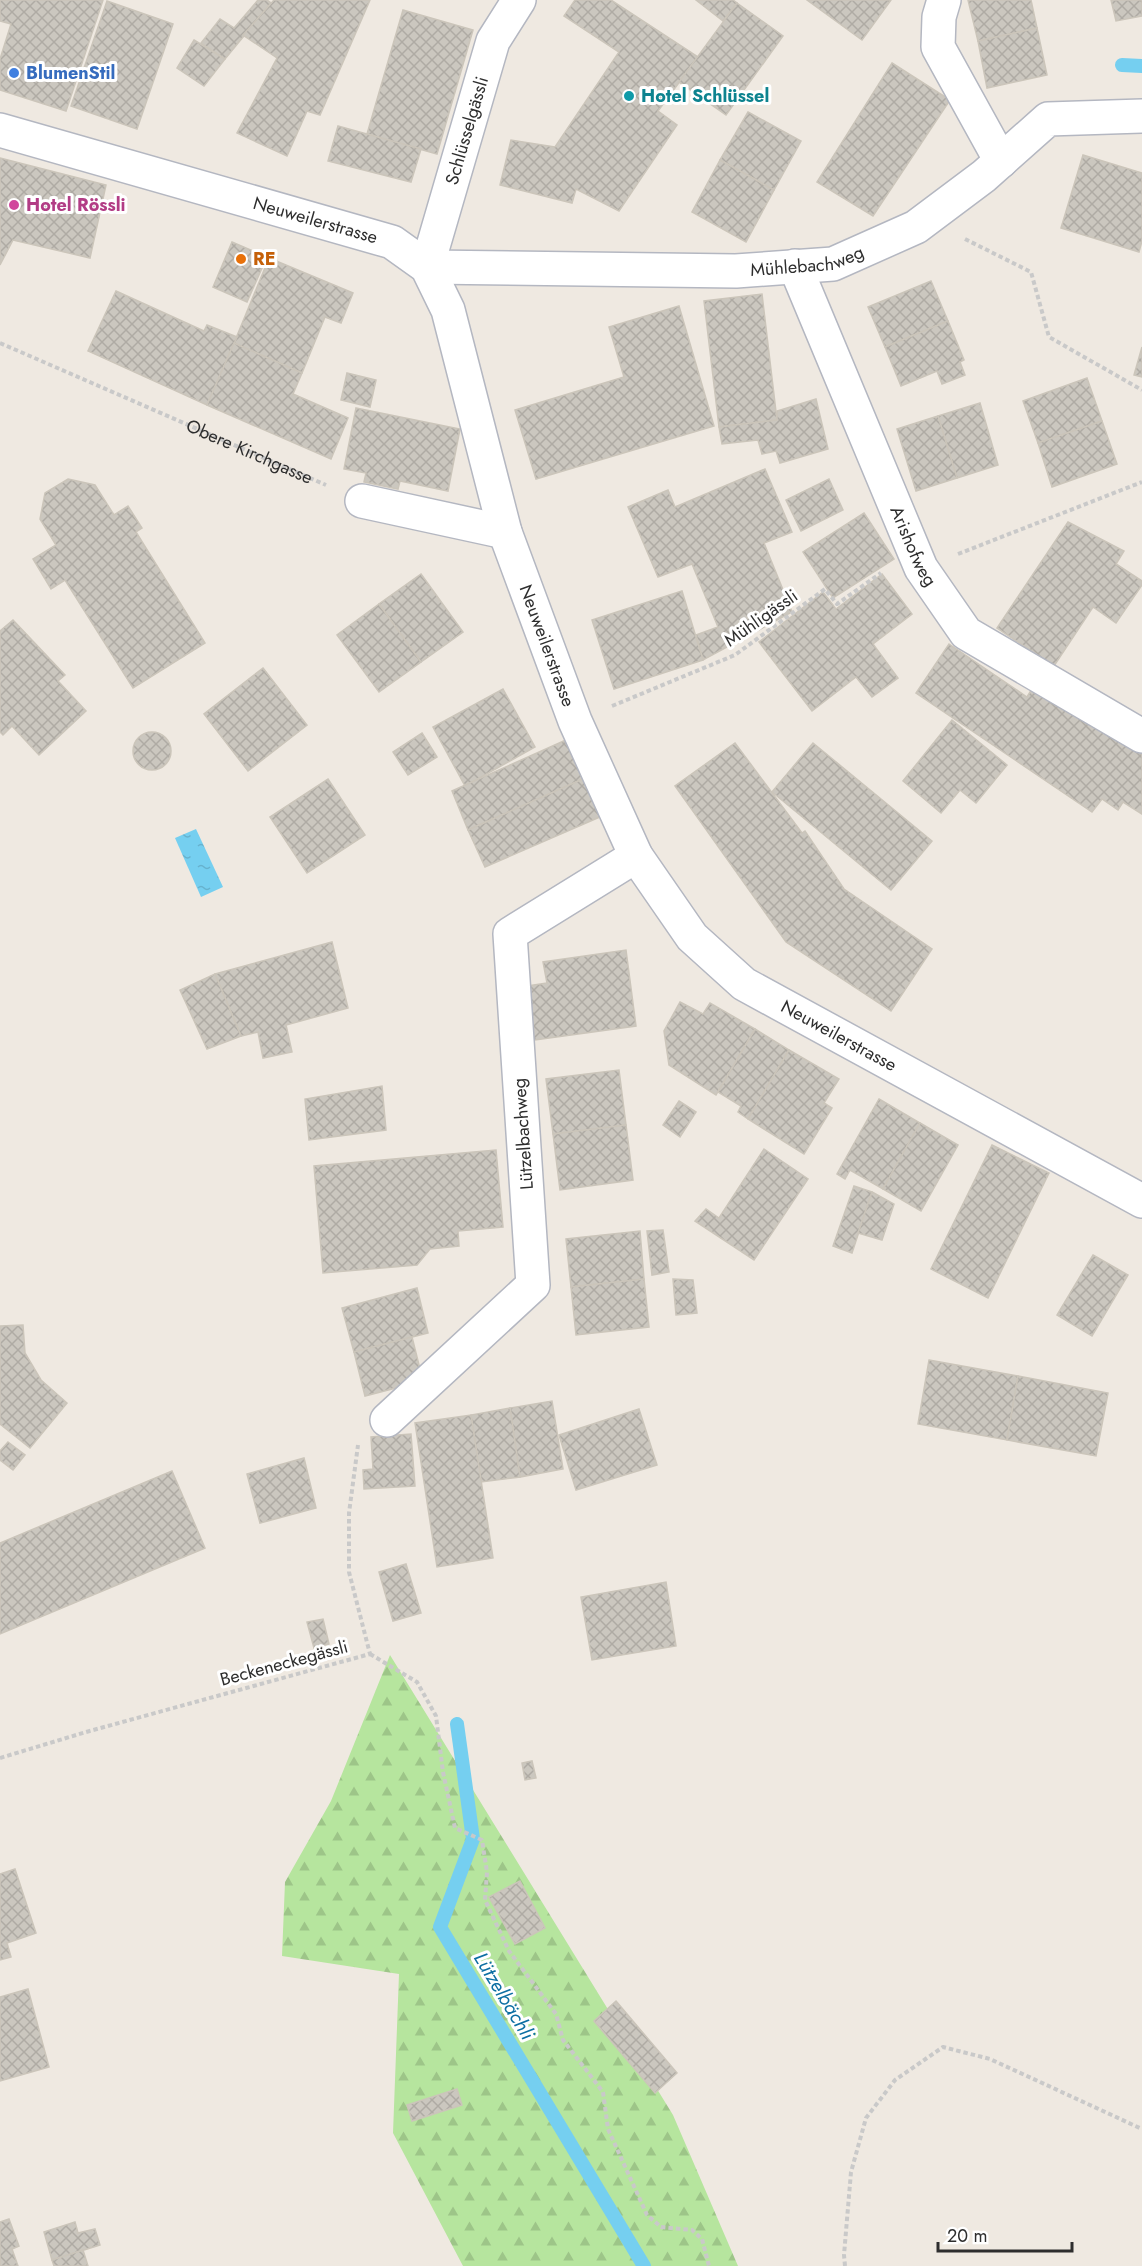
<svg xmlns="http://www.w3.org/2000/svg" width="1142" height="2266" viewBox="0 0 1142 2266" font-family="Jost,sans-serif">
<defs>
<pattern id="forest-firs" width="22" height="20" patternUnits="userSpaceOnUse" patternTransform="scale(1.5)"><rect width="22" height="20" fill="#b6e59e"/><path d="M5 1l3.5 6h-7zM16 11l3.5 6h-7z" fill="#9dc588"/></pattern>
<pattern id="water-ripples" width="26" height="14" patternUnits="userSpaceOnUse" patternTransform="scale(1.5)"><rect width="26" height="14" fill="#75cff0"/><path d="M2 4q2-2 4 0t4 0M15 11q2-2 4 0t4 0" fill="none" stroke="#66b2ce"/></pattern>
<pattern id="building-cross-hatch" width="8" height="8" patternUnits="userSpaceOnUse" patternTransform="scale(1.5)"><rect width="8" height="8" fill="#cbc7bf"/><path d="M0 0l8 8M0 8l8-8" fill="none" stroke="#afaba4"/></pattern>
</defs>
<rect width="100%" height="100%" fill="#efe9e1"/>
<path fill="url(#forest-firs)" d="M390,1655L673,2115L738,2266H463L393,2133L399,1974L282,1956L285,1882L331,1801Z"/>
<path fill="url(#water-ripples)" d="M196,829L223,887L201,897L175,838Z"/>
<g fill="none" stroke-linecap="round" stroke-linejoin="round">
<g stroke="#75cff0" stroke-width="14">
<path d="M1122,65L1142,66"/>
<path d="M457,1724L473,1839L440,1927L644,2266"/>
</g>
</g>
<g fill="url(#building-cross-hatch)" stroke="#cbc5ba" stroke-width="1.5">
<path d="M0,0H103L66,111L0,90V59L11,24L0,21Z"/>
<path d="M258,0H267L271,3L225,59L201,43L220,19L234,28Z"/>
<path d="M274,0H370L320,115L307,111L287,156L237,133L277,58L243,35Z"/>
<path d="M575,0H611L698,57L658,111L677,125L619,211L576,189L572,203L500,185L511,140L555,147L619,52L564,16Z"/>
<path d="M696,0H733L737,3L723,21Z"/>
<path d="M807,0H891L862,40Z"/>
<path d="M968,0H1031L1037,28L978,41Z"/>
<path d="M1111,0H1142V16L1116,21Z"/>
<path d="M107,1L173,24L137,129L71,106Z"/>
<path d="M737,3L783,36L726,115L679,82Z"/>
<path d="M403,10L473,30L437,154L367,134Z"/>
<path d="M1037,28L1047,75L987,88L978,41Z"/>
<path d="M194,40L225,59L204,86L177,68Z"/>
<path d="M892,63L950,100L873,216L817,182Z"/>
<path d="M748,112L801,141L774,190L720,160Z"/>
<path d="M338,126L421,149L411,182L328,161Z"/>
<path d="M1083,155L1142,173V241L1139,252L1061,228Z"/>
<path d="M0,158L106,185L90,258L13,240L0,265Z"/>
<path d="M720,160L774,190L746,242L692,212Z"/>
<path d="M232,242L267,257L247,302L213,287Z"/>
<path d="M269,258L353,293L341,323L325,317L302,373L234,343Z"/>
<path d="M931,281L948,321L885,347L868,307Z"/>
<path d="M116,291L204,331L207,325L237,337L207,405L88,351Z"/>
<path d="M762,294L777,420L719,427L704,301Z"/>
<path d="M679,306L714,426L536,479L515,410L624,377L609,327Z"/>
<path d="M948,321L964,360L960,362L965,375L942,384L937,371L901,386L885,347Z"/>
<path d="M234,343L302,373L293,394L348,418L331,459L207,405Z"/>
<path d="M1142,347V377L1134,375Z"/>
<path d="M347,373L376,380L370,407L341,400Z"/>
<path d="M1087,378L1102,421L1038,443L1023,401Z"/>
<path d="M816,399L828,449L780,463L776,451L762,454L758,440L722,444L719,427L777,420V411Z"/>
<path d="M980,403L998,465L957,478L938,416Z"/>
<path d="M356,408L460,429L448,491L400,481L398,489L364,482L366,473L344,469Z"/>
<path d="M938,416L957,478L916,491L897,429Z"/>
<path d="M1102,421L1117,464L1052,487L1038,443Z"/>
<path d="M765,469L792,532L764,543L792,612L703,660L696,635L718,627L692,564L658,577L628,507L668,490L675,507Z"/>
<path d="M68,479L95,485L114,515L128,506L142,528L136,532L205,643L133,688L65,580L51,589L33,559L56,545L40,519L45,493Z"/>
<path d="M829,479L843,510L801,531L786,500Z"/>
<path d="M864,513L894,559L833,598L803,552Z"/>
<path d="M1068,522L1124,551L1116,564L1142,581V585L1116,623L1093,607L1054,666L997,628Z"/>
<path d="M421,574L463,632L421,662L379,604Z"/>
<path d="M882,574L912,614L873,644L898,678L872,697L856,677L812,711L759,642L823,592L836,609Z"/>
<path d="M682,591L703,660L614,689L592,620Z"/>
<path d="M379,604L421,662L379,692L337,635Z"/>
<path d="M13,620L65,675L58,681L86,711L39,755L12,726L3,735L0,732V631Z"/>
<path d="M949,644L1027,697L1038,679L1142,750V814L1123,802L1118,810L1102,799L1092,812L916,693Z"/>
<path d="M263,668L307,725L248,771L204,714Z"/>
<path d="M503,689L535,747L465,786L433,727Z"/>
<path d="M952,720L1007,765L976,803L960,790L941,813L903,781Z"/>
<circle cx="152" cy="751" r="19"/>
<path d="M422,733L437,757L408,775L393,752Z"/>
<path d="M568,739L585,778L468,830L452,791Z"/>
<path d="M735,743L802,833L805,831L844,889L932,949L891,1011L786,942L675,786Z"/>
<path d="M813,743L932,841L891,890L772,792Z"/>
<path d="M585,778L602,816L485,867L468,830Z"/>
<path d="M328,779L365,835L307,873L270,817Z"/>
<path d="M332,942L348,1008L286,1025L292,1052L263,1058L258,1032L241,1036L215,974Z"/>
<path d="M626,950L636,1026L528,1041L521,987L547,983L543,962Z"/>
<path d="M215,974L241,1036L207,1049L180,990Z"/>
<path d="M680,1002L703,1014L710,1003L755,1029L716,1095L669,1065L664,1031Z"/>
<path d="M755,1029L789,1050L748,1119L738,1112L741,1106L718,1092Z"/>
<path d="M789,1050L839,1079L824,1103L832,1108L804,1154L748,1119Z"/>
<path d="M619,1070L626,1125L553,1134L546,1079Z"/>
<path d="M382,1086L386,1130L309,1140L305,1099Z"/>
<path d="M879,1099L920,1123L883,1189L850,1170L845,1179L837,1174Z"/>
<path d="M679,1101L696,1112L680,1137L663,1125Z"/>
<path d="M920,1123L958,1145L921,1211L883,1189Z"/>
<path d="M626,1125L633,1180L560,1190L553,1134Z"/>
<path d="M992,1145L1049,1173L988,1298L931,1269Z"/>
<path d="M764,1149L808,1179L754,1260L695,1221L706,1209L719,1218Z"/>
<path d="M496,1150L503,1227L458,1231L459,1246L430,1249L417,1265L323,1273L314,1166Z"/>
<path d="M854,1186L872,1192L852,1253L833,1246Z"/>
<path d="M872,1192L894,1204L882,1240L858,1233Z"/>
<path d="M663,1230L669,1272L652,1275L647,1231Z"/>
<path d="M640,1231L644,1279L571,1287L566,1239Z"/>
<path d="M1093,1255L1128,1275L1092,1336L1057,1315Z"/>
<path d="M644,1279L649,1327L576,1335L571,1287Z"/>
<path d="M673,1279L693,1280L697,1313L676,1315Z"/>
<path d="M417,1288L428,1333L354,1352L342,1308Z"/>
<path d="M23,1325L25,1353L41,1380L67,1403L30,1448L0,1424V1326Z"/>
<path d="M412,1337L423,1381L365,1396L354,1352Z"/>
<path d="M929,1360L1018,1376L1007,1440L918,1424Z"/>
<path d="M1018,1376L1108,1393L1096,1456L1007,1440Z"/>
<path d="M552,1401L563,1469L520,1477L510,1408Z"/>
<path d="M510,1408L520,1477L481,1482L471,1415Z"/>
<path d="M639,1409L657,1465L576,1490L559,1435Z"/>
<path d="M471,1415L493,1558L437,1567L415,1423Z"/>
<path d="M411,1434L415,1486L364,1489L363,1470L373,1469L371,1437Z"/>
<path d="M8,1442L25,1455L13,1470L0,1460V1451Z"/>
<path d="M304,1458L316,1508L260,1523L247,1474Z"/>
<path d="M172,1471L205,1548L0,1634V1543Z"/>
<path d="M406,1564L421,1613L393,1621L379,1572Z"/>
<path d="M666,1582L676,1646L592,1660L581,1597Z"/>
<path d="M323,1619L329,1644L314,1648L307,1622Z"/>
<path d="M532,1761L536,1778L525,1780L522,1763Z"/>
<path d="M15,1869L36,1933L7,1943L11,1957L0,1960V1874Z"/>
<path d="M520,1881L545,1928L515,1944L489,1897Z"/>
<path d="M28,1989L49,2067L0,2081V1997Z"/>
<path d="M616,2001L677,2073L655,2093L594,2021Z"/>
<path d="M457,2089L462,2105L412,2121L407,2105Z"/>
<path d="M9,2219L19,2246L12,2249L18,2266H0V2222Z"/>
<path d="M75,2222L78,2233L95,2229L100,2245L52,2260L44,2232Z"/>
<path d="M83,2250L88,2266H54L52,2260Z"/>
</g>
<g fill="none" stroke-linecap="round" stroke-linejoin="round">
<g stroke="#b4b7c1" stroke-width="36">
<g id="minor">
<path d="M944,0L939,17L938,47L1001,161"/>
<path id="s2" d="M0,130L392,242L427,267L448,310L505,532L575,721L636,856L692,937L744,984L1142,1201"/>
<path id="s3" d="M795,266L921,568L966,633L1142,736"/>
<path id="s4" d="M427,267L736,271L833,264L916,227L984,176L1048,119L1142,116"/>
<path id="s5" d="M427,267L493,41L519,0"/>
<path d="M362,501L505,532"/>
<path d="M387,1420L533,1285L510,934L636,856"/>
</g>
</g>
<g stroke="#c9c9c9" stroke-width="4" stroke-dasharray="4.5 3" stroke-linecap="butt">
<path d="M965,239L1031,272L1049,337L1142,390"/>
<path id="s1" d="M0,343L326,485"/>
<path d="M958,554L1142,482"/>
<path d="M612,706L735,655L825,589L837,604L881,573"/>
<path d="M370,1654L417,1682L436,1716L443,1772L455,1828L482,1840L487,1872L485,1900L509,1951L556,2014L563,2040L603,2092L608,2129L647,2215L661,2227L692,2230L702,2239L709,2266"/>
<path d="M0,1758L86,1732L370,1654L349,1572V1513L358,1445"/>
<path d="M845,2266L844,2255L851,2172L866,2118L895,2080L943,2047L990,2059L1142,2129"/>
</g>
<use href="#minor" stroke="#fff" stroke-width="33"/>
</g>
<circle fill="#3f7fe0" stroke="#fff" stroke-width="2" cx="14" cy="73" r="6"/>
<circle fill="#0f9aa8" stroke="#fff" stroke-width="2" cx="629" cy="96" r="6"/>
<circle fill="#d1479c" stroke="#fff" stroke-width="2" cx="14" cy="205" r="6"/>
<circle fill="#e8710a" stroke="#fff" stroke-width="2" cx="241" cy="259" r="6"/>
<g text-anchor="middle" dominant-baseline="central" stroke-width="6" stroke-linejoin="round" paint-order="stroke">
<g font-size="18" font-weight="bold" fill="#366cbe" stroke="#fff" text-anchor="start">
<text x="26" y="73">BlumenStil</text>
</g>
<g font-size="18" font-weight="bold" fill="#0d838f" stroke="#fff" text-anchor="start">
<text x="641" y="96">Hotel Schlüssel</text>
</g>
<g font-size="18" fill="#2e2e2e" stroke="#fff">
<text stroke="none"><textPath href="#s5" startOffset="142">Schlüsselgässli</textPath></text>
<text stroke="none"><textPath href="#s2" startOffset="328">Neuweilerstrasse</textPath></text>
<text stroke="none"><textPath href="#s4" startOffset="381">Mühlebachweg</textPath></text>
<text stroke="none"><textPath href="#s1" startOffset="272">Obere Kirchgasse</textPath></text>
<text stroke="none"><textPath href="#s3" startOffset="304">Arishofweg</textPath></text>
<text transform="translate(761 618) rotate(-35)">Mühligässli</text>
<text stroke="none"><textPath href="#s2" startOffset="849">Neuweilerstrasse</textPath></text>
<text stroke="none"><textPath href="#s2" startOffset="1354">Neuweilerstrasse</textPath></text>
<text transform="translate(523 1134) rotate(-94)">Lützelbachweg</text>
<text transform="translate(284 1663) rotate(-15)">Beckeneckegässli</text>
</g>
<g font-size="18" font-weight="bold" fill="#b23c85" stroke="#fff" text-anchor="start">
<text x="26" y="205">Hotel Rössli</text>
</g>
<g font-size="18" font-weight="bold" fill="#c56008" stroke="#fff" text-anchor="start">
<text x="253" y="259">RE</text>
</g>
<g font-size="20" font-style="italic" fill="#0d6fa3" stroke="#fff">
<text transform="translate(504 1996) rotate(59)">Lützelbächli</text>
</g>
</g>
<path d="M938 2242v9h134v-9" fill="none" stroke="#2e2e2e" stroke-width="3"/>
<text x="947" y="2242" font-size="18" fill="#2e2e2e" stroke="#ffffff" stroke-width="4.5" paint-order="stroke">20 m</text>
</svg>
